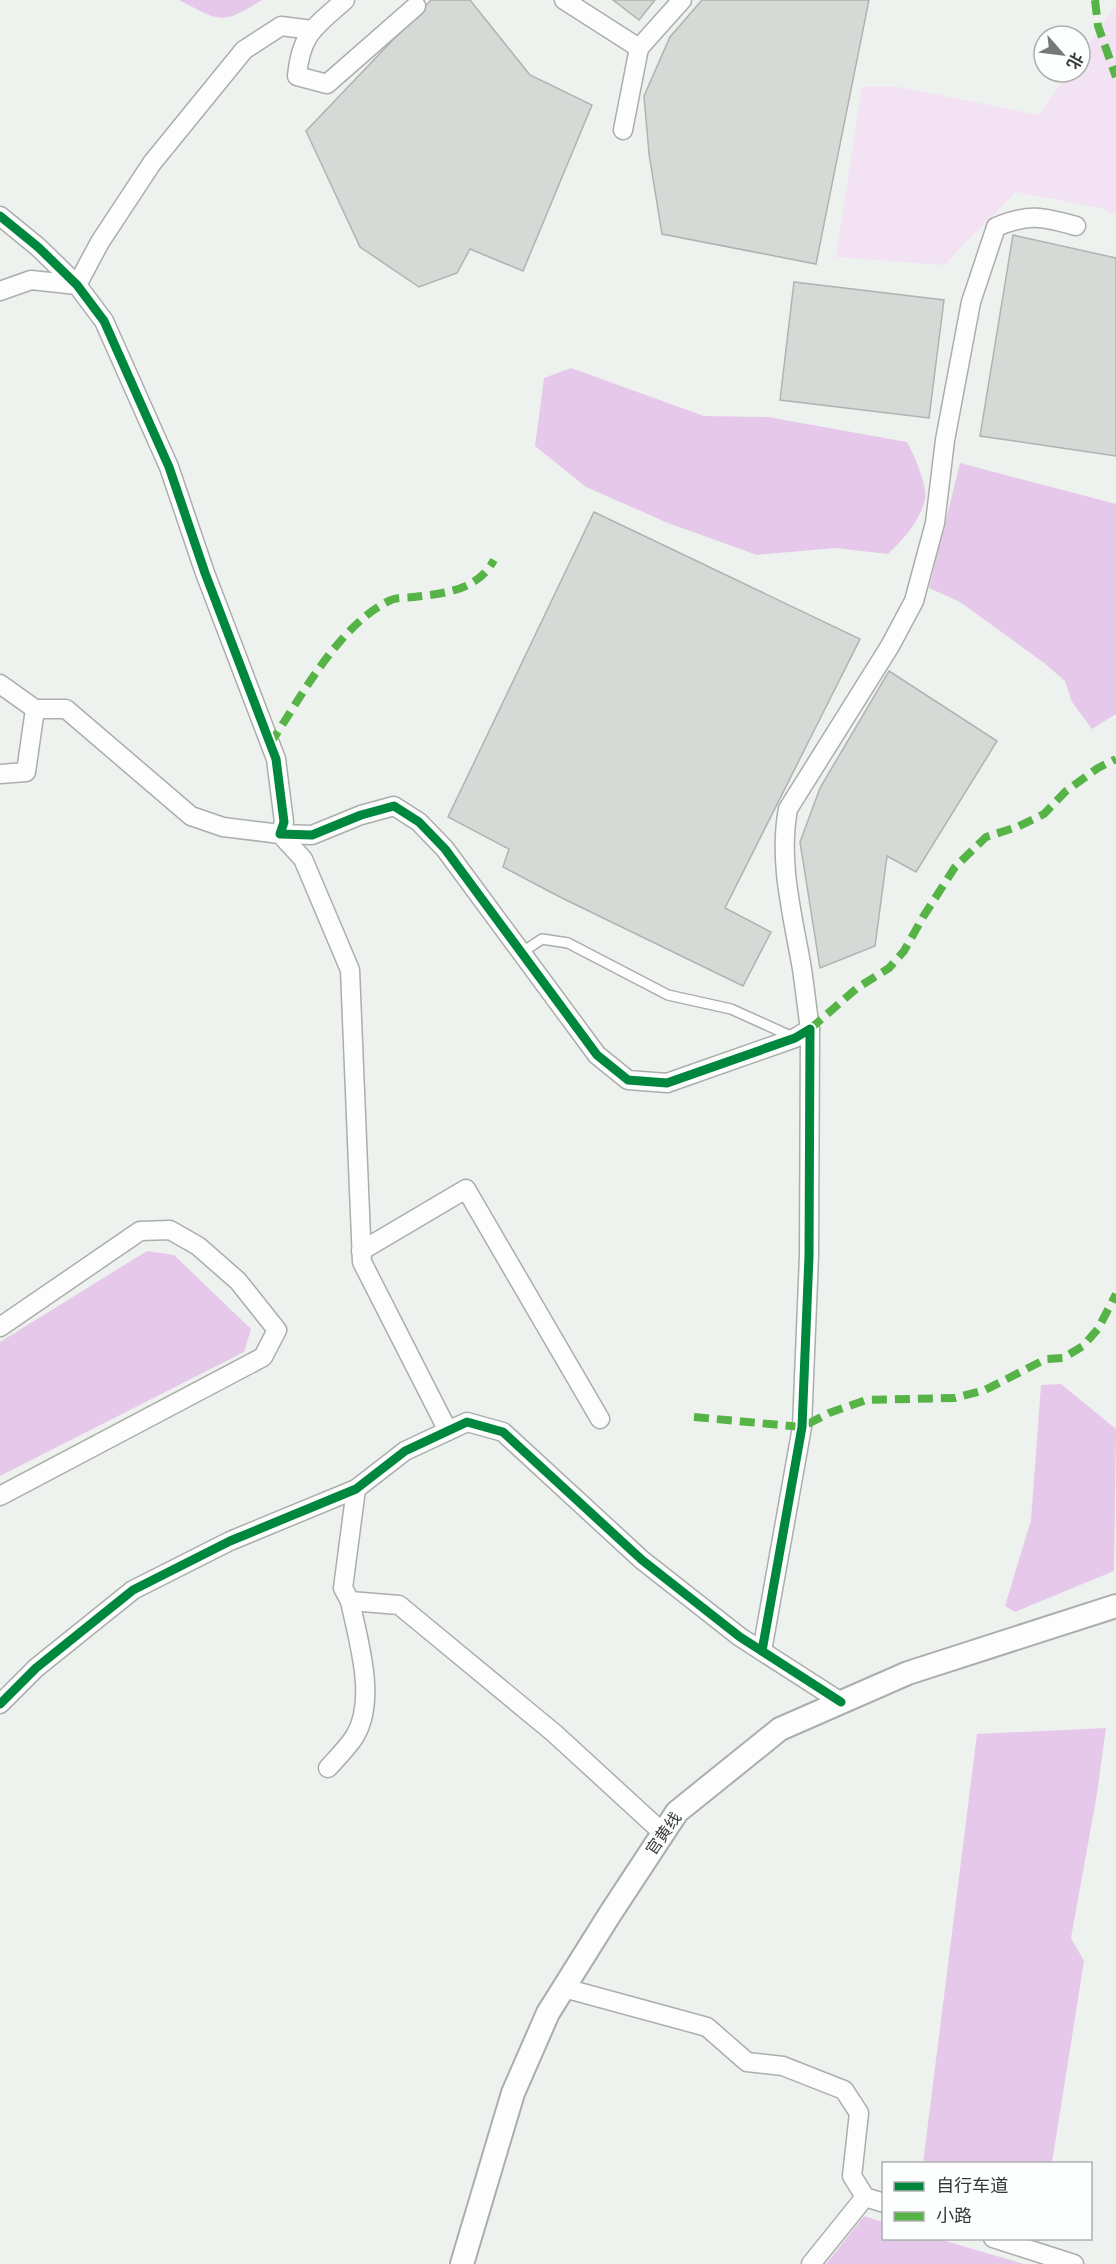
<svg xmlns="http://www.w3.org/2000/svg" width="1116" height="2264" viewBox="0 0 1116 2264" font-family="'Nunito Sans','Noto Sans SC',sans-serif">
<rect width="100%" height="100%" fill="#eef2ee"/>
<path fill="#f2e2f4" d="M1116,5V216L1105,209L1016,192L944,265L836,257L862,87H899L1039,115L1069,72H1080V56Z"/>
<g fill="#e6c9ea">
<path d="M179,0H262C220,26 220,21 179,0Z"/>
<path d="M571,368L704,416L768,417L907,442C914,454 928,487 925,500C919,522 904,539 888,554L835,548L757,555L668,523L586,487L535,446L544,378Z"/>
<path d="M960,463L1116,504V714L1092,729L1072,702L1065,681L1044,663L960,602L929,588Z"/>
<path d="M147,1251L174,1255L251,1329L244,1352L0,1476V1342Z"/>
<path d="M1061,1384L1116,1429L1114,1571L1015,1612L1005,1606L1031,1520L1041,1385Z"/>
<path d="M1106,1728L1097,1794L1071,1938L1084,1961L1052,2163H923L977,1734Z"/>
<path d="M864,2216L883,2222L884,2238L939,2239L1024,2264H826Z"/>
</g>
<g fill="#d6dad7" stroke="#b0b3b0" stroke-width="1.5">
<path d="M431,0H470L530,75L592,105L523,271L470,249L457,273L419,287L360,247L306,131Z"/>
<path d="M613,0H655L639,20Z"/>
<path d="M702,0H869L816,264L662,234L649,154L644,96L670,37Z"/>
<path d="M1013,235L1116,258V456L980,436Z"/>
<path d="M794,282L944,300L929,418L780,400Z"/>
<path d="M594,512L860,639L725,908L771,932L743,986L560,897L503,867L509,849L448,817Z"/>
<path d="M889,671L997,741L916,872L887,856L875,946L820,968L800,842L820,788Z"/>
</g>
<g fill="none" stroke-linecap="round" stroke-linejoin="round">
<g stroke="#abaeab" stroke-width="12">
<path id="service" d="M521,953L542,939L568,943L668,995L731,1009L793,1037"/>
</g>
<g stroke="#abaeab" stroke-width="21">
<g id="minor">
<path d="M345,0C315,27 301,33 297,76L327,84L416,6"/>
<path d="M564,0L639,48L623,130"/>
<path d="M639,48L682,0"/>
<path d="M0,216L38,247L77,285L104,321L169,467L205,573L276,759L284,822L280,834L312,835L361,815L394,806L419,822L445,849L597,1055L628,1080L667,1083L795,1038L810,1029L809,1256L802,1427L762,1651"/>
<path d="M0,291L31,280L77,285L100,242L152,163L244,50L281,26L312,30"/>
<path d="M0,684L35,709L26,772L0,774"/>
<path d="M35,709H66L191,816L223,827L280,834L303,859L350,970L362,1262L448,1431"/>
<path d="M810,1029C807,1009 805,989 802,969C793,916 778,863 788,809L890,646L914,601L935,523L945,440L971,302L996,227C1029,213 1043,217 1076,226"/>
<path d="M361,1251L466,1189L600,1419"/>
<path d="M0,1327L140,1231L170,1230L198,1246L238,1281L277,1330L263,1357L0,1496"/>
<path d="M356,1489L343,1588L350,1601L399,1605L554,1733L663,1833"/>
<path d="M0,1704L36,1668L133,1590L230,1541L356,1489L405,1451L467,1422L503,1432L642,1560L740,1637L841,1702"/>
<path d="M328,1768C337,1758 348,1747 355,1736C377,1699 358,1640 350,1601"/>
<path d="M564,1988L707,2027L747,2062L783,2066L844,2090L859,2113L852,2176L865,2197L884,2203"/>
<path d="M993,2238L1074,2264"/>
<path d="M811,2264L865,2197"/>
</g>
</g>
<g stroke="#abaeab" stroke-width="26">
<path id="tertiary" d="M462,2264L513,2093L548,2013L610,1914L677,1812L780,1729L908,1673L1116,1606"/>
</g>
<use href="#service" stroke="#fcfdfc" stroke-width="9"/>
<use href="#minor" stroke="#fcfdfc" stroke-width="18"/>
<use href="#tertiary" stroke="#fcfdfc" stroke-width="22"/>
<g stroke="#56b346" stroke-width="8" stroke-dasharray="15 8" stroke-linecap="butt">
<path d="M1095,0L1098,26L1116,77"/>
<path d="M270,744C301,697 339,624 391,600C397,597 407,598 414,597C445,593 477,591 494,560"/>
<path d="M810,1029L857,988L889,968L904,951L923,917L955,867L986,837L1017,827L1044,814L1066,791L1098,768L1116,759"/>
<path d="M694,1417L802,1427L829,1413L866,1400L955,1398L985,1390L1046,1359L1063,1358L1083,1346L1098,1329L1116,1294"/>
</g>
<g stroke="#fdfffe" stroke-width="13">
<g id="cycleway">
<path d="M0,216L38,247L77,285L104,321L169,467L205,573L276,759L284,822L280,834L312,835L361,815L394,806L419,822L445,849L597,1055L628,1080L667,1083L795,1038L810,1029L809,1256L802,1427L762,1651"/>
<path d="M0,1704L36,1668L133,1590L230,1541L356,1489L405,1451L467,1422L503,1432L642,1560L740,1637L841,1702"/>
</g>
</g>
<use href="#cycleway" stroke="#00873e" stroke-width="9"/>
</g>
<g text-anchor="middle" dominant-baseline="central" stroke-width="6" stroke-linejoin="round" paint-order="stroke">
<g font-size="16" fill="#363937" stroke="#fdfffe">
<text transform="translate(664 1834) rotate(-55)">官黄线</text>
</g>
</g>
<rect x="882" y="2162" width="210" height="78" fill="#fdfffe" stroke="#adb0ae" stroke-width="1.5"/>
<rect x="894" y="2182" width="30" height="9" fill="#00873e" stroke="#adb0ae" stroke-width="1.5"/>
<text x="936" y="2192" font-size="18" fill="#363937">自行车道</text>
<rect x="894" y="2212" width="30" height="9" fill="#56b346" stroke="#adb0ae" stroke-width="1.5"/>
<text x="936" y="2222" font-size="18" fill="#363937">小路</text>
<g transform="translate(1062 54) rotate(118)"><circle r="28" fill="#fdfffe" stroke="#adb0ae" stroke-width="1.5"/>
<path d="M0-4.5L10 22L0 15L-10 22Z" fill="#767a77"/>
<text y="-9" font-size="16" font-weight="bold" text-anchor="middle" fill="#363937">北</text>
</g>
</svg>
